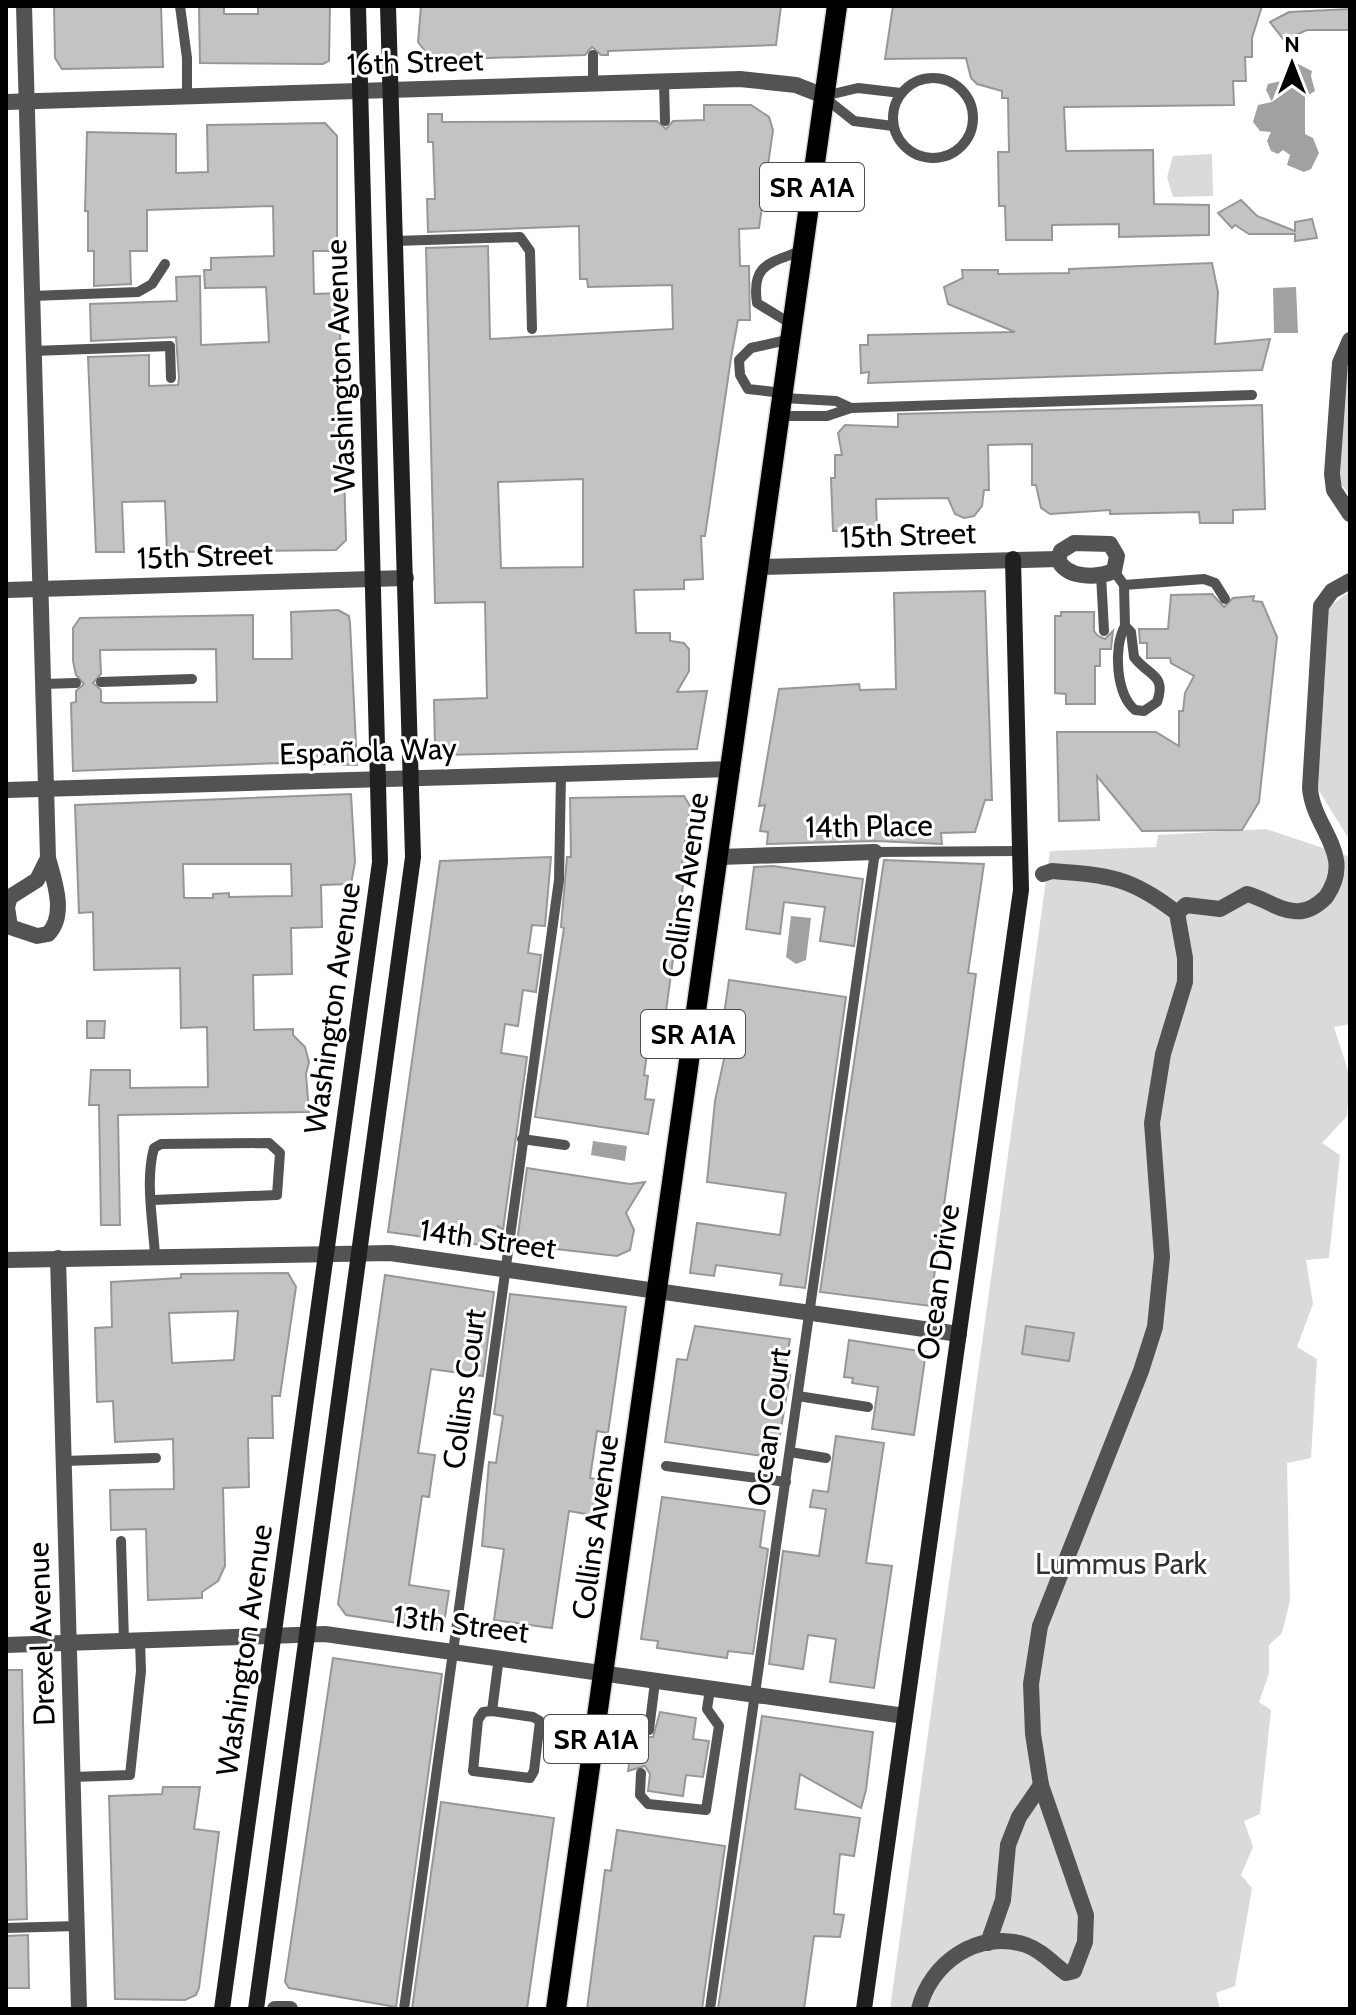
<svg xmlns="http://www.w3.org/2000/svg" width="1356" height="2015" viewBox="0 0 1356 2015" font-family="Cabin,sans-serif">
<rect width="100%" height="100%" fill="#fff"/>
<g fill="#dadada">
<path d="M1212,154L1213,196L1173,197L1167,177L1173,156Z"/>
<path d="M1350,364V495L1340,483L1345,373Z"/>
<path d="M1350,591V841L1318,789L1329,607Z"/>
<path d="M1266,829L1350,857V1024L1334,1027L1350,1077L1347,1116L1322,1143L1340,1155L1329,1258L1306,1260L1313,1304L1297,1347L1317,1359L1311,1458L1287,1463L1290,1601L1282,1633L1269,1645V1673L1259,1702L1271,1710L1260,1814L1244,1821L1253,1847L1241,1875L1252,1888L1235,1986L1216,1993L1220,2009H890L1050,851L1156,847L1158,835Z"/>
</g>
<g fill="#a1a1a1">
<path d="M1298,64L1312,71L1311,76L1315,91L1305,97V134L1313,138L1319,153L1311,169L1304,172L1287,165L1290,155L1283,150L1278,154L1271,151L1267,141L1271,132L1260,131L1253,122L1258,105L1272,102L1266,90L1268,84L1286,80L1288,68Z"/>
<path d="M1296,287L1298,333H1274L1273,288Z"/>
<path d="M791,916L811,918L806,960L796,964L786,957Z"/>
<path d="M593,1141L627,1146L625,1161L591,1155Z"/>
</g>
<g fill="#c3c3c3" stroke="#979797" stroke-width="2" fill-rule="evenodd">
<path d="M54,6H161L163,67L62,69L55,58Z"/>
<path d="M199,6H224V14H258V6H330L329,61L323,64L200,63Z"/>
<path d="M421,6H781L776,45L608,51V55H601L592,47L585,55L458,59V63H444L431,59L418,42Z"/>
<path d="M893,6H1262L1252,38V57H1245L1246,81H1233L1234,105L1064,107L1066,151L1153,150L1154,204L1209,205V235L1119,237V224L1052,225V240H1006L1005,206H999L998,152H1009L1008,98H1002V91L977,84L971,78L966,58L885,59Z"/>
<path d="M1350,9V30H1307L1284,40L1270,22L1289,12Z"/>
<path d="M704,105H751L769,117L773,130L759,228L739,229L740,266H749L750,320H738L731,358L705,536H701L703,579L684,580V589L634,590L636,633H670V641L684,643L689,649V671L677,692L707,691L697,749L443,755L435,748L434,700L487,698L485,602L435,603L426,248L488,246L490,339L673,329L672,285L588,287L587,279H580L579,226L428,232L427,199H435L433,142H428V114H442V122L657,121L666,129L673,121L704,120ZM583,479V567L501,568L498,482Z"/>
<path d="M325,123L337,136V251H313L314,294L339,293L346,540L336,550L167,552L165,501L122,502L124,552H96L88,357L149,355V386L178,385L179,378L176,337L91,341L90,304L177,301L176,277L200,276L201,345L269,342L266,287L205,288L204,270H211V258L274,256L273,206L147,210V251H130L131,284L94,286V251H88V211H85L87,132L176,134V173L208,172L207,125Z"/>
<path d="M1241,200L1257,216L1295,231V222L1312,219L1317,238L1295,241V234H1249L1235,225L1232,228L1218,213Z"/>
<path d="M1212,263L1218,292L1215,344L1270,339L1262,370L868,383L869,372L861,373L860,345H868V335L1015,332L948,304L944,287L963,278L962,270H998V274L1069,273V269Z"/>
<path d="M1262,405L1265,509L1233,510V523H1200L1199,512L1110,514V510L1050,514L1041,508L1036,485H1032V444L988,445L989,490H984L982,506L974,516L964,518L955,514L948,498L876,499L877,530L833,531L831,478H835V455H842L838,433L845,425L898,427V414Z"/>
<path d="M985,591L992,800H985L975,832L941,833L942,844L875,841L767,844L768,832L760,831L765,805L759,806L779,689L859,684L860,690L896,689L894,593Z"/>
<path d="M1212,594L1224,607L1233,598L1254,596L1253,601L1262,602L1277,637L1259,802L1242,830L1142,831L1097,776L1099,820L1059,821L1057,732H1156L1179,746V711H1183L1185,693L1194,676L1171,663L1170,658H1147V643H1140L1139,629H1168L1171,595Z"/>
<path d="M338,610L349,616L350,623L357,765L281,763L73,771L71,703L76,702V691L84,684L76,675L73,661V628L80,618L253,615V659H292L291,612ZM216,649L217,702L105,703L101,702V690L93,683L101,674L100,650Z"/>
<path d="M1061,612H1094V631L1098,636L1105,639L1113,631L1111,649H1100V666H1095V704H1066V694L1055,693V616H1061Z"/>
<path d="M351,794L355,862L351,884L321,885L322,927L291,928L292,974L253,975L254,1030L293,1029V1035L305,1047L309,1062L306,1074L309,1112L118,1115L120,1225H101L99,1105H89L91,1070H130V1088L208,1087L207,1027L181,1028L180,968L94,970L93,912L79,913L75,805ZM183,864H291L292,896L229,897V893L213,894V898H184Z"/>
<path d="M684,796L690,806L682,863H686L661,1048L648,1047L644,1075L648,1076L645,1099L654,1100L648,1134L535,1117L564,928L561,927L567,857H571L570,798Z"/>
<path d="M551,857L545,926L532,925L528,953L541,955L536,992L523,990L518,1026L505,1024L501,1053L527,1057L503,1230L498,1226L495,1247L388,1232L440,861Z"/>
<path d="M884,860L984,864L968,973L976,974L930,1306L820,1292Z"/>
<path d="M773,866L863,879L854,946L820,941L825,907L784,902L780,934L746,929L754,867Z"/>
<path d="M729,980L846,997L805,1288L780,1285L782,1274L716,1265L714,1276L690,1273L697,1223L780,1235L786,1193L707,1182L715,1101L733,1017L724,1015Z"/>
<path d="M87,1021H105L104,1038H87Z"/>
<path d="M527,1168L630,1184L645,1182L626,1213L634,1230L630,1250L617,1256L521,1245L517,1242Z"/>
<path d="M288,1273L296,1287L280,1396H272L273,1438H248L249,1487L223,1488L225,1566L218,1581L202,1592V1598L148,1600L146,1529L111,1530L110,1490L174,1489L173,1439L115,1442L113,1401L97,1402L95,1328L112,1327L111,1282L181,1278V1274ZM238,1311L234,1360L172,1363L169,1313Z"/>
<path d="M385,1275L494,1292L483,1376L431,1369L418,1453L435,1455L429,1497L422,1496L409,1585L449,1591L443,1630L346,1615L338,1604Z"/>
<path d="M510,1294L626,1307L608,1433L597,1431L590,1478L603,1480L597,1516L569,1511L552,1628L494,1620L504,1549L482,1546L489,1462L496,1463L503,1416L494,1414Z"/>
<path d="M695,1326L790,1339L784,1374L790,1375L776,1458L665,1442L677,1359L687,1360Z"/>
<path d="M1026,1326L1074,1333L1069,1361L1022,1354Z"/>
<path d="M849,1340L926,1352L914,1435L872,1429L878,1387L852,1383L853,1378L844,1377Z"/>
<path d="M836,1436L884,1443L866,1563L892,1566L874,1688L830,1682L836,1639L808,1635L803,1669L769,1664L783,1551L819,1556L826,1509L810,1507L813,1490L828,1492Z"/>
<path d="M662,1497L765,1511L760,1547L768,1549L753,1654L728,1651L727,1658L657,1648L658,1641L641,1639Z"/>
<path d="M333,1658L442,1674L396,2007L289,1988L285,1982Z"/>
<path d="M6,1670H22L27,1919L6,1920Z"/>
<path d="M660,1712L696,1718L693,1739L709,1741L703,1777L686,1775L683,1796L648,1791L650,1774L645,1766L628,1771L635,1727L641,1728L645,1737H653Z"/>
<path d="M762,1716L873,1732L866,1790L861,1808L800,1774L795,1809L860,1818L854,1856L840,1854L834,1910V1914L844,1915L840,1937L814,1936L804,2009H718Z"/>
<path d="M163,1787H200L194,1829L219,1832L199,1988L196,1995L185,2000L115,1999L109,1796L162,1794Z"/>
<path d="M441,1802L554,1818L527,2009H412Z"/>
<path d="M617,1830L725,1846L702,2009H587L605,1870L611,1871Z"/>
<path d="M28,1935L29,1988H6V1936Z"/>
</g>
<g fill="none" stroke-linecap="round" stroke-linejoin="round">
<g stroke="#dbdbdb" stroke-width="23">
<path id="primary" d="M556,2009L837,6"/>
</g>
<g stroke="#535353" stroke-width="10">
<path d="M180,6L187,58V97"/>
<circle cx="933" cy="118" r="40"/>
<path d="M664,82L665,121"/>
<path d="M593,84V55"/>
<path d="M824,96L858,88L901,93"/>
<path d="M825,98L854,121L893,126"/>
<path d="M395,241L520,237L530,251L532,329"/>
<path d="M32,296L138,292L152,284L165,264"/>
<path d="M793,325L757,303C751,263 771,263 803,250"/>
<path d="M33,351L170,346L171,378"/>
<path d="M783,393L748,389L740,375L739,360L751,348L791,339"/>
<path d="M851,408L1252,395"/>
<path d="M782,416H827L851,408L836,401L784,398"/>
<path d="M1114,571L1124,585L1125,626L1131,632L1134,657C1148,676 1167,674 1157,702L1144,711L1135,710C1116,694 1113,647 1125,626"/>
<path d="M1101,574L1104,631"/>
<path d="M1124,585L1204,579L1215,583L1225,599"/>
<path d="M101,682L192,679"/>
<path d="M43,684L76,683"/>
<path d="M522,1139L565,1145"/>
<path d="M153,1200L277,1195L280,1153L269,1143L161,1144L154,1148C145,1180 153,1222 155,1255"/>
<path d="M798,1396L868,1407"/>
<path d="M790,1452L826,1458"/>
<path d="M64,1461L156,1458"/>
<path d="M666,1466L786,1482"/>
<path d="M121,1541L124,1641"/>
<path d="M492,1711L483,1712L478,1720L473,1771L530,1778L534,1771L540,1721L533,1717L492,1711L499,1657"/>
<path d="M649,1730L655,1682"/>
<path d="M641,1773L640,1795L648,1804L706,1810L719,1726L707,1709L710,1689"/>
<path d="M73,1777L130,1775L141,1671L140,1641"/>
<path d="M6,1928L77,1926"/>
<path d="M404,2009L559,880L561,775"/>
<path d="M710,2009L875,852L1020,851"/>
</g>
<g stroke="#535353" stroke-width="16">
<path d="M24,6L48,858C54,880 67,915 48,934L37,936L10,927L7,907L10,897L37,880L48,858"/>
<path d="M6,102L740,79L796,85L824,96"/>
<path d="M1350,340L1340,363L1332,474L1334,490L1350,514"/>
<path d="M1074,543L1110,544L1117,556L1114,571C1097,578 1066,579 1058,559L1061,551Z"/>
<path d="M760,567L1058,559"/>
<path d="M6,590L406,578"/>
<path d="M6,790L732,769"/>
<path d="M719,857L875,852"/>
<path d="M1177,913L1186,905L1220,909L1247,894C1264,898 1277,910 1294,911C1307,913 1317,906 1326,897C1356,854 1313,829 1310,788L1321,606L1332,591L1350,581"/>
<path d="M58,1258L79,2009"/>
<path d="M6,1260L390,1253L959,1334"/>
<path d="M6,1645L325,1634L905,1716"/>
<path d="M988,1943L1003,1900L1008,1845L1019,1817L1041,1785"/>
<path d="M275,2009H290"/>
<path d="M919,2009C930,1963 978,1929 1026,1945C1043,1951 1054,1965 1066,1973L1074,1971L1085,1942L1086,1915L1041,1785L1033,1734L1031,1684L1040,1626L1141,1371L1155,1327L1162,1257L1152,1123L1163,1054L1185,982V958L1177,913C1131,877 1108,875 1052,871L1043,874"/>
</g>
<g stroke="#202020" stroke-width="16">
<path d="M222,2009L380,862L358,6"/>
<path d="M256,2009L413,857L388,6"/>
<path d="M864,2009L1021,890L1013,559"/>
</g>
<use href="#primary" stroke="#000" stroke-width="20"/>
</g>
<g text-anchor="middle" dominant-baseline="central" stroke-width="6" stroke-linejoin="round" paint-order="stroke">
<g fill="#fff" stroke="#4c4c4c" stroke-width="2">
<rect x="760" y="163" width="104" height="48" rx="6"/>
<rect x="641" y="1010" width="104" height="48" rx="6"/>
<rect x="544" y="1715" width="104" height="48" rx="6"/>
</g>
<g font-size="28" font-weight="bold" fill="#000">
<text x="812" y="187">SR A1A</text>
<text x="693" y="1034">SR A1A</text>
<text x="596" y="1739">SR A1A</text>
</g>
<g font-size="30" fill="#000" stroke="#fff">
<text transform="translate(415 62) rotate(-2)">16th Street</text>
<text transform="translate(340 366) rotate(-92)">Washington Avenue</text>
<text transform="translate(908 535) rotate(-2)">15th Street</text>
<text transform="translate(205 556) rotate(-2)">15th Street</text>
<text transform="translate(368 751) rotate(-2)">Española Way</text>
<text transform="translate(869 826) rotate(-1)">14th Place</text>
<text transform="translate(685 885) rotate(-82)">Collins Avenue</text>
<text transform="translate(332 1008) rotate(-82)">Washington Avenue</text>
<text transform="translate(488 1239) rotate(8)">14th Street</text>
<text transform="translate(938 1282) rotate(-82)">Ocean Drive</text>
<text transform="translate(464 1389) rotate(-82)">Collins Court</text>
<text transform="translate(769 1427) rotate(-82)">Ocean Court</text>
<text transform="translate(595 1527) rotate(-82)">Collins Avenue</text>
<text transform="translate(461 1624) rotate(7)">13th Street</text>
<text transform="translate(41 1634) rotate(-92)">Drexel Avenue</text>
<text transform="translate(244 1650) rotate(-82)">Washington Avenue</text>
</g>
<g font-size="30" fill="#313131" stroke="#fff">
<text x="1121" y="1563">Lummus Park</text>
</g>
</g>
<rect width="1356" height="2015" fill="none" stroke="#000000" stroke-width="16"/>
<g transform="translate(1292 64)" stroke="#ffffff" stroke-width="6" paint-order="stroke">
<path d="M0-6L14 30L0 20L-14 30Z" fill="#000000"/>
<text y="-12" font-size="22" font-weight="bold" text-anchor="middle" fill="#000000">N</text>
</g>
</svg>
